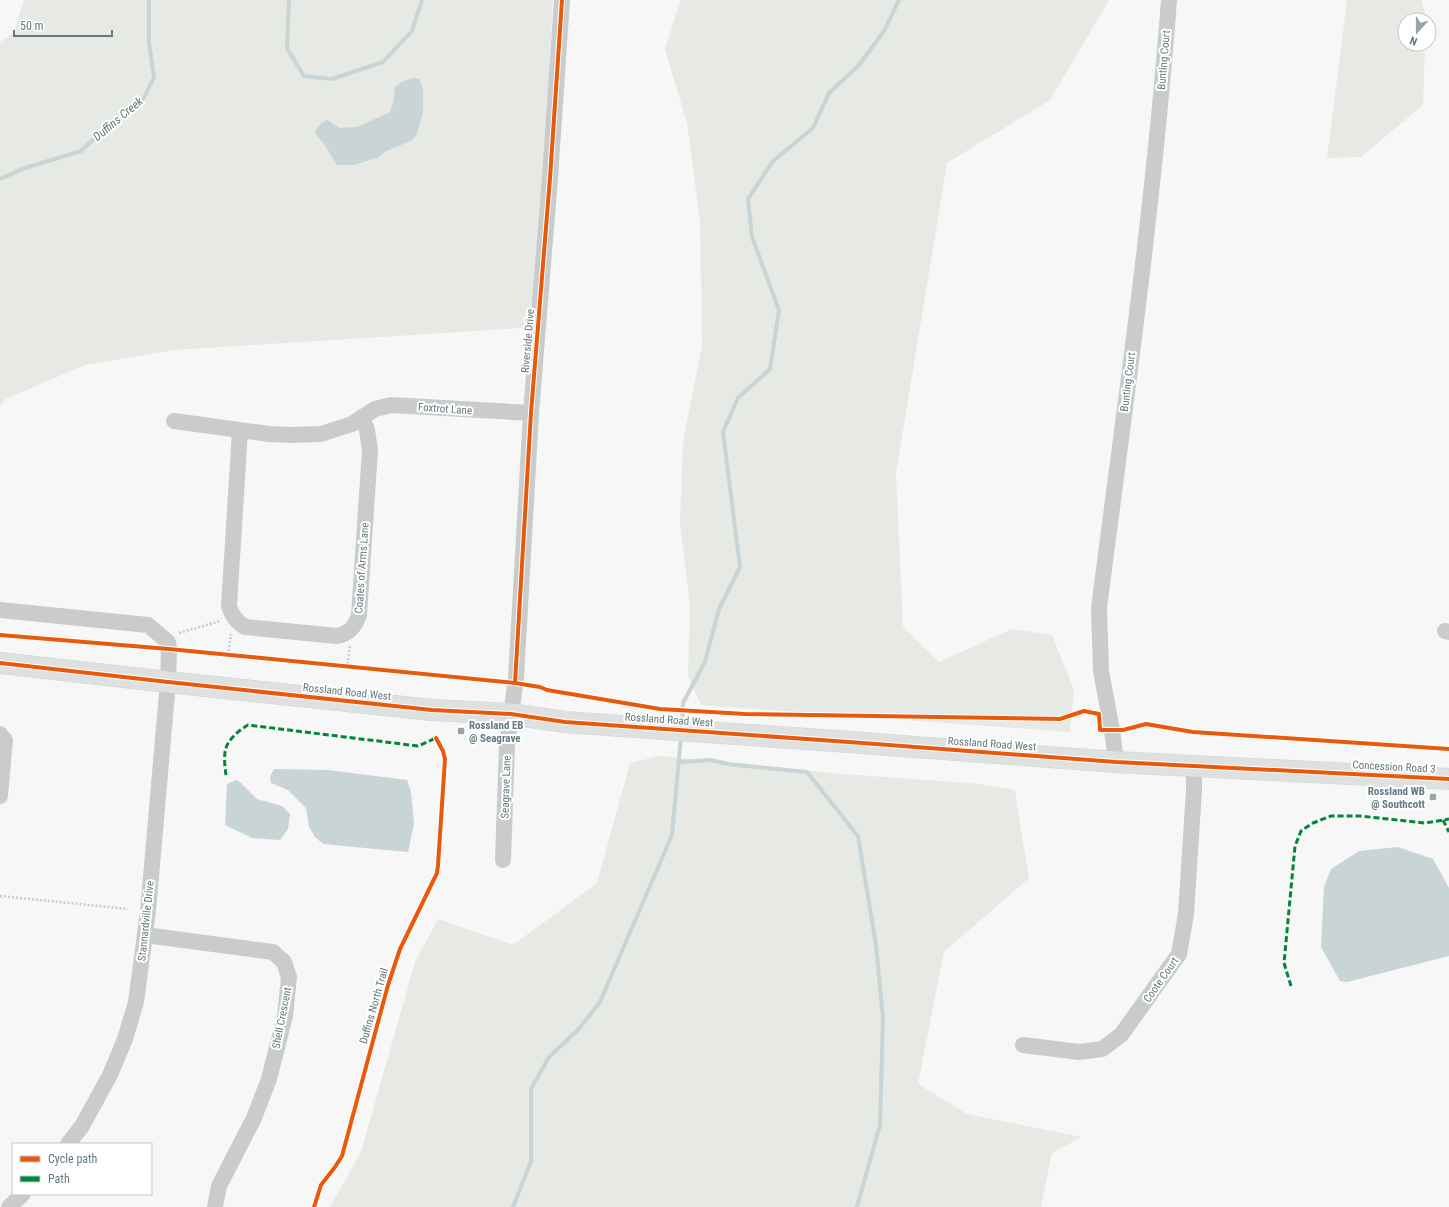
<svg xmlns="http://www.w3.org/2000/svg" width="1449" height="1207" viewBox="0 0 1449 1207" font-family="'Roboto Condensed',sans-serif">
<rect width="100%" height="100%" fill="#f7f7f7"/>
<g fill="#e6e9e4">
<path d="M24,0H553L536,327L174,350L85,365L6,399L0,405V42L14,33Z"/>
<path d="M681,0H1109L1050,100L947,163L896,473L903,627L939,662L1012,629L1052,635L1074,690L1070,732L701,705L688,676L690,605L680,523L683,443L702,344L700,221L687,123L665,49Z"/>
<path d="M1347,0H1422L1426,20H1405V44H1425L1423,105L1361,157L1327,158Z"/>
<path d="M660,756L843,774L981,784L1015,790L1019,818L1029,878L944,952L918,1084L967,1114L1082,1137L1052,1153L1041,1207H330L361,1152L415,962L438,919L513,945L597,883L630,763Z"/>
</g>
<g fill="#c8d4d5">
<path d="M414,78L419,79L423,90V112L417,134L411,141L386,151L379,157L354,165H337L324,144L315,133C317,127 321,122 327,120L339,128L357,127L390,112L393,103L395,87L403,81Z"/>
<path d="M274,769L328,770L407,780L411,792L414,824L408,852L323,844L315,837L309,827L306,808L288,790L271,783L270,777Z"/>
<path d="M236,780L241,783L257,799L282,806L290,814L288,829L280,840L252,838L225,825L227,784Z"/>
<path d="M1398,847L1433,859L1449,888V956L1347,982L1340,981L1321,947L1324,887L1331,869L1359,851Z"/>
</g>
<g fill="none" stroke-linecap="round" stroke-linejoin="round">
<g stroke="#c8d4d5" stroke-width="4">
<path d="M289,0L287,48L304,76L332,79L383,62L412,31L422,0"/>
<path d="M0,179L25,168L81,151L113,121L144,98L154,77L149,43V0"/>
<path d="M682,725L683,703L705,662L719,609L740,567L723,432L738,398L770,369L779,310L752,237L748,199L773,161L813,128L829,93L859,65L884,31L899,0"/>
<path d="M680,762L711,760L728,764L807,772L858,836L876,945L883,1018L880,1125L857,1207"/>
<path d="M513,1207L531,1161V1089L549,1057L578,1030L600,1002L672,835L681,736"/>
</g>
<g stroke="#d2d4d4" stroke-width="22">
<path id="major" d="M0,663L168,682L432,710L511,714L565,722L849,742L1116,762L1449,779"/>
</g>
<g stroke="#c8c9ca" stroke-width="2.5" stroke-dasharray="2 2" stroke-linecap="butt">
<path d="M179,633L220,621"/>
<path d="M228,655L231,634"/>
<path d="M347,668L350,646"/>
<path d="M0,896L128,909"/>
</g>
<g stroke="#cacccc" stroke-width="16">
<path d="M174,421L269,434L293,435L321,434L352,424L375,409L391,405L531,413"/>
<path d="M240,431L229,606C232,616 236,621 245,627L337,636C349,634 355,627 359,615L370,450L367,430L362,417"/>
<path d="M0,610L148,625L168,642L169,649L168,682L148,911L136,1002L125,1039L110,1075L82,1126L68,1144"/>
<path d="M1445,631L1449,632"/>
<path d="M0,734L5,740L0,796"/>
<path d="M1116,762L1112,730L1101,671L1099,608C1125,405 1154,204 1169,0"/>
<path d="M503,860L507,745L516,678L531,413L550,178L562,0"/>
<path d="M145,935L273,952L284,962L289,977L285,1016L269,1079L254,1118L219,1186L215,1207"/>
<path d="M1023,1045L1079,1052L1102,1049L1121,1035L1179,954L1186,914L1194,790V767"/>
<path d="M9,1207L23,1194"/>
</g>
<use href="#major" stroke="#dfe0e0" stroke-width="21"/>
<g stroke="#00873e" stroke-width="3" stroke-dasharray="6 3" stroke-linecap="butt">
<path d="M226,775C225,768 224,759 225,752C226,741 239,730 248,725L418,746L436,738"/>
<path d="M1443,820L1449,832"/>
<path d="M1291,986L1284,963L1295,846L1301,831L1313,823L1331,816H1360L1425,823L1449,819"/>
</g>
<g stroke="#fff" stroke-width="6">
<g id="cycleway">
<path d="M0,635L169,649L515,683L540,687L547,690L660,709L745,714L1060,719L1084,711L1099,714L1100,730H1123L1146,724L1193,732L1449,749"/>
<path d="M0,663L168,682L432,710L511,714L565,722L849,742L1116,762L1449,779"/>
<path d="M515,683L531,413L550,178L562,0"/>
<path d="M314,1207L321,1185L335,1167L342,1156L388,985L400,949L437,873L438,865L445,759L443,751L436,738"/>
</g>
</g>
<use href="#cycleway" stroke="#e8590c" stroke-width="4"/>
</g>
<g fill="#97a5aa" stroke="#fff" stroke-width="1.5">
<rect x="457" y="727" width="8" height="8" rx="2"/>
<rect x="1429" y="793" width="8" height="8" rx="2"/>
</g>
<g text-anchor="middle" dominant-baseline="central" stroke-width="4" stroke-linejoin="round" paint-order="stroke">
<g font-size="11" fill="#647981" stroke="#fff">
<text transform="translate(1164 60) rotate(-85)">Bunting Court</text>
<text transform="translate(528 341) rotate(-85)">Riverside Drive</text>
<text transform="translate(1128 382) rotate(-83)">Bunting Court</text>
<text transform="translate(445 409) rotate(4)">Foxtrot Lane</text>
<text transform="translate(362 568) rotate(-86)">Coates of Arms Lane</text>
<text transform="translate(347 692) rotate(6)">Rossland Road West</text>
<text transform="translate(669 720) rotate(4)">Rossland Road West</text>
<text transform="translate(992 744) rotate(4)">Rossland Road West</text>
<text transform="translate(1394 767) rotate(3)">Concession Road 3</text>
<text transform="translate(506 787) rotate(-88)">Seagrave Lane</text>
<text transform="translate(146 921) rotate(-84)">Stannardville Drive</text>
<text transform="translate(1161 980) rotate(-55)">Coote Court</text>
<text transform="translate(374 1006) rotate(-74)">Duffins North Trail</text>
<text transform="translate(282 1018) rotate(-79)">Shell Crescent</text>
</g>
<g font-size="11" font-weight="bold" fill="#647981" stroke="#fff" text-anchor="start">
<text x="469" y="725">Rossland EB<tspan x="469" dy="13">@ Seagrave</tspan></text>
<text x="1425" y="791" text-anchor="end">Rossland WB<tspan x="1425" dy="13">@ Southcott</tspan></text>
</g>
<g font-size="12" font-style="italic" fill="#5e787b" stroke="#fff">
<text transform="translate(118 119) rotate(-40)">Duffins Creek</text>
</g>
</g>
<rect x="12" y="1143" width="140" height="52" fill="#ffffff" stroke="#c1c9cd"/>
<rect x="20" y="1156" width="20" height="6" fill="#e8590c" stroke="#c1c9cd"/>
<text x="48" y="1163" font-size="12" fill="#647981">Cycle path</text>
<rect x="20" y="1176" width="20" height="6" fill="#00873e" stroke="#c1c9cd"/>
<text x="48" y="1183" font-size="12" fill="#647981">Path</text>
<g transform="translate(1417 32) rotate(201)"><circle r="19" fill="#ffffff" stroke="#c1c9cd"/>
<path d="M0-3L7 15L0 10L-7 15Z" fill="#97a5aa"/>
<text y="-6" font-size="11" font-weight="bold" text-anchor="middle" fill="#647981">N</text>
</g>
<path d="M14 30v6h98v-6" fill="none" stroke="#647981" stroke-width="2"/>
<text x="20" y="30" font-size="12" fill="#647981" stroke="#ffffff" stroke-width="3" paint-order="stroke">50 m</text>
</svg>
